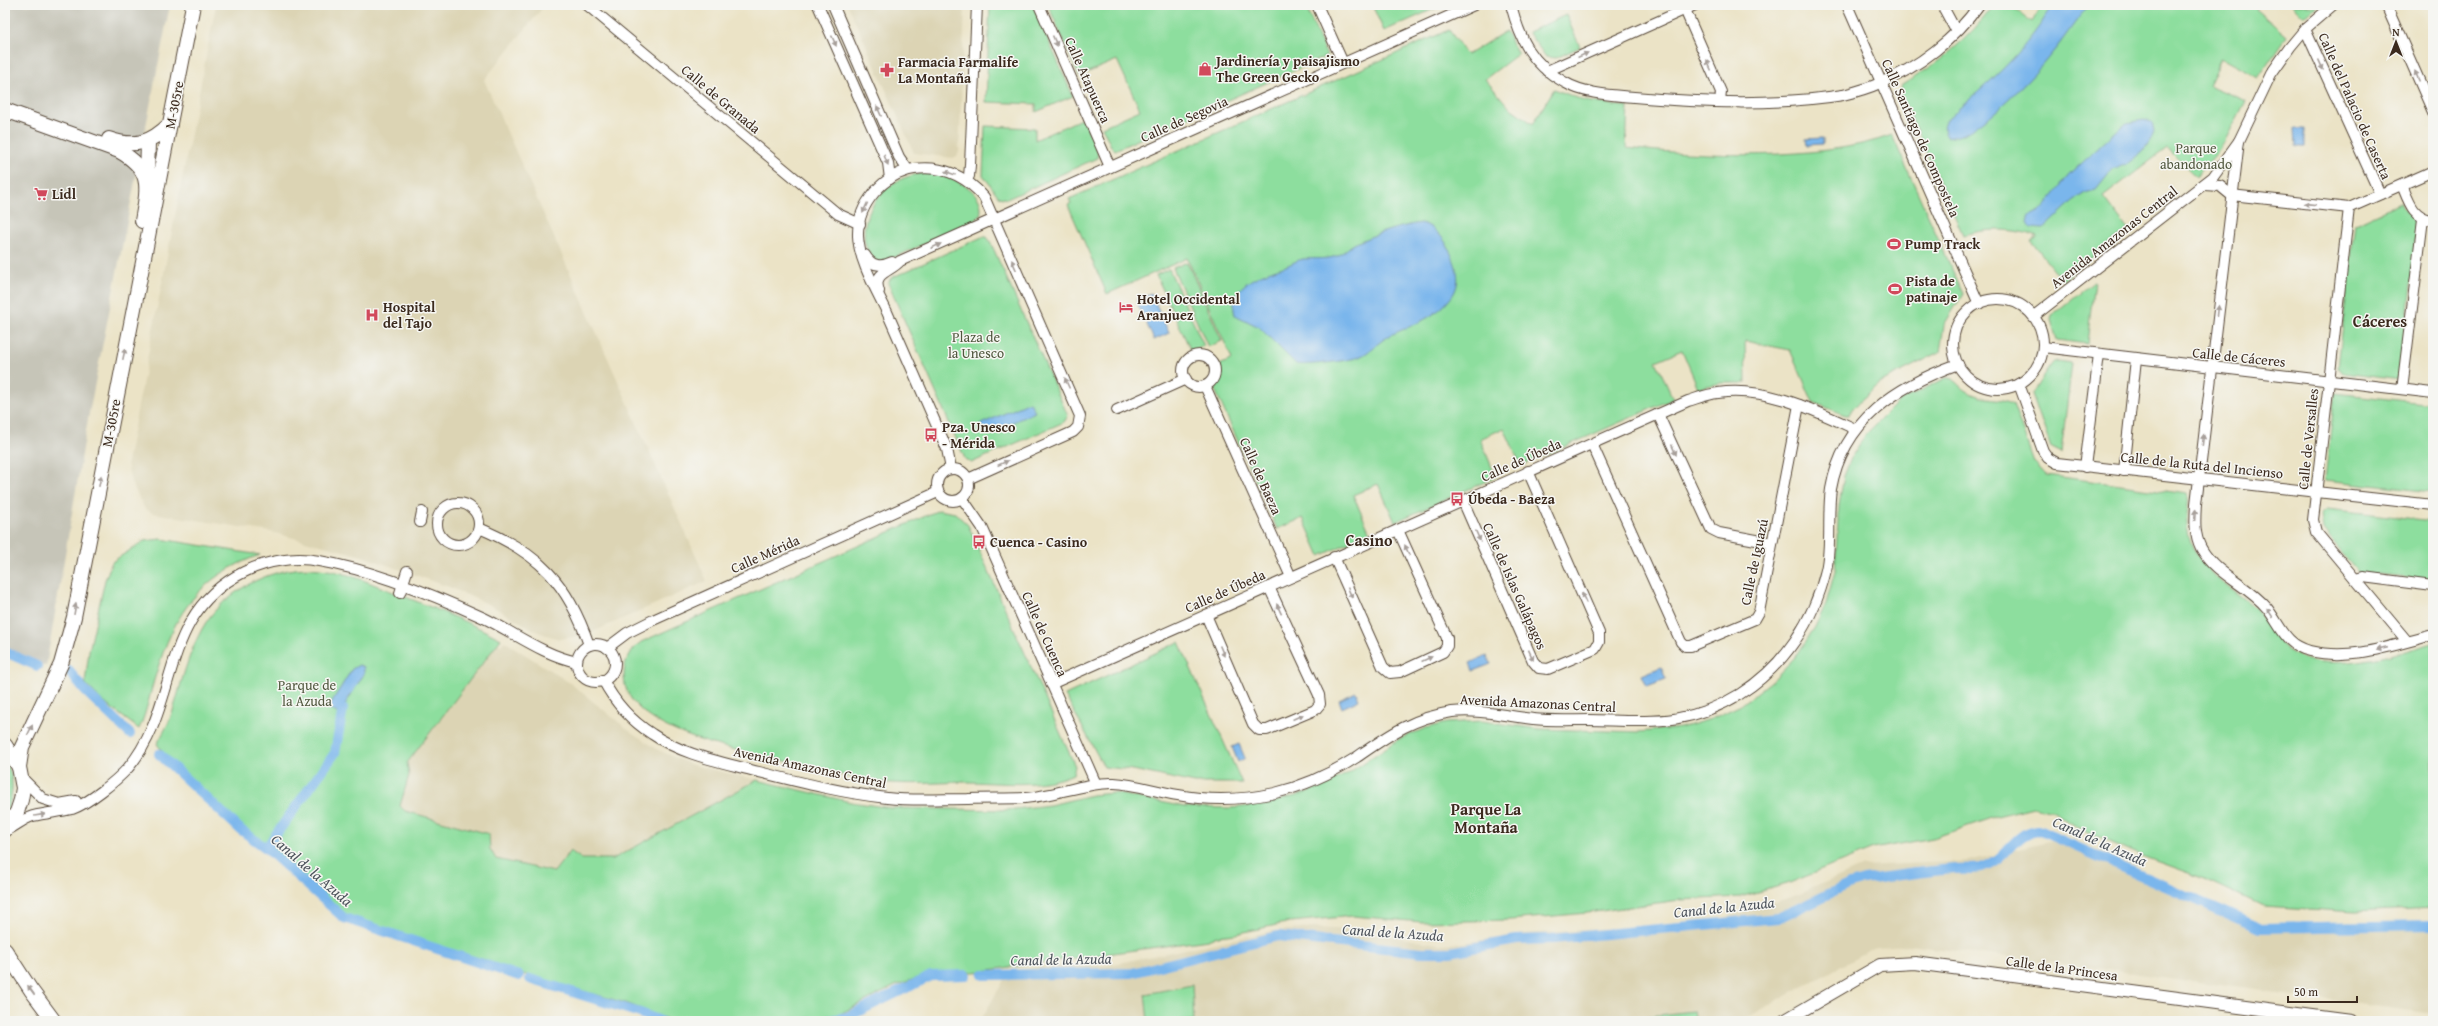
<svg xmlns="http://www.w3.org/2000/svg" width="2438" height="1026" viewBox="0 0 2438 1026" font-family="'Gentium Book Plus',serif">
<rect width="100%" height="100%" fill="#f6f6f2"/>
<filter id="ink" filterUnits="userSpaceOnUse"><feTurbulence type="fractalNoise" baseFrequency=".025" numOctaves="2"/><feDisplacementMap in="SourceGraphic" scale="8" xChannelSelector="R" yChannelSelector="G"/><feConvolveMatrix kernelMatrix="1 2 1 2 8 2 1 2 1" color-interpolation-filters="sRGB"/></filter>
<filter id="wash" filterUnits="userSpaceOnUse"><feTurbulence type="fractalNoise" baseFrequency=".012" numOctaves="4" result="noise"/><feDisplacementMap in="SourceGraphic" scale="16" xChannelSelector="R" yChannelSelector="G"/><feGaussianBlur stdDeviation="0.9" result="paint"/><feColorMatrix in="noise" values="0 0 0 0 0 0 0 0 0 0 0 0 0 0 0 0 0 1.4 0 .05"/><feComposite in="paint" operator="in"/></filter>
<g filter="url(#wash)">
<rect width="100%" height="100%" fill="#ebe3c6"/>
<g fill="#dcd4b4">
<path d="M216,5H545L484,80L707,581L586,635L559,639L538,632L490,605L449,587L362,556L271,532L153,513L145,509L131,482L127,463Z"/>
<path d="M848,5H965L959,152L957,156L953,158L914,153Z"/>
<path d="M504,641L570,683L631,732L660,751L693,765L757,780L613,859H582L572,854L555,872L500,861L491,852L489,834L405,811L400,804L409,775L407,763L498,643L501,645Z"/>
<path d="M2052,841L2257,932L2433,928V1014L2050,962L1908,945L1876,947L1741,1021H980L1007,975L1038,966L1109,965L1273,931L1314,928L1352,930L1438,944L1461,943L1523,934L1710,922L1792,897L1863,866L1968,861Z"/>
</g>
<path fill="#c6c5b8" d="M5,5H170L89,413L46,666L5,650Z"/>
<g fill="#8dde9e" stroke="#64845e">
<path d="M990,5H1033L1073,96L1036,112V104L986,102Z"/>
<path d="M1048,5H1305L1327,56L1115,150L1111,146L1102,127L1140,110L1117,60L1079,76Z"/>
<path d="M1372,5H1443L1384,31Z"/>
<path d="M1994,5H2010L2032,22L2042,5H2258L2255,9L2287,36L2258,78L2221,58L2208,85L2246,101L2221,148L2196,177L2167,148L2103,197L2128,230L2062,281L2031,241L2038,237C2013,228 1989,228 1963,235L1899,91L1902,85C1938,64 1969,39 1994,5Z"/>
<path d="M2292,5H2318L2304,17Z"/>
<path d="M1566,15L1580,47L1556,58L1546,57L1528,32Z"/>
<path d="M1449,30L1467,55L1506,31L1518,54L1485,79L1509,107L1533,124L1554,89L1585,101L1628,107L1626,148C1701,156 1821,162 1892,135L1963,294L1944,325L1940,352L1883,381L1861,400L1848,415H1845L1813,402L1790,350L1745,341L1746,383H1721L1698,388L1682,350L1656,361L1673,399L1521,466L1504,428L1480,439L1496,477L1395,522L1378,484L1353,495L1370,533L1320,556L1303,518L1277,529L1215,390L1221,376L1220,365L1232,359L1187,258L1107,294L1068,205L1071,203L1069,199Z"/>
<path d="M1083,118L1098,152L1097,158L1007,199L999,197L983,175L985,126L1035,128V140Z"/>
<path d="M927,173C947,174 988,189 980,216L973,222L884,262H877C854,243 865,208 885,190C896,179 912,174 927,173Z"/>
<path d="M2401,202L2411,218L2418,224L2400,380L2343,373L2338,367L2355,223Z"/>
<path d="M982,237H987L990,241L1068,416L1064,422L971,463L965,459L888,283L891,278Z"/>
<path d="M1187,262L1222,341L1208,347L1173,268Z"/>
<path d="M1169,269L1204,346L1191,351L1156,275Z"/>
<path d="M2094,281L2087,344L2057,340L2051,320L2052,315Z"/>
<path d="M2058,361L2072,363L2061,453L2051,448L2032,394C2033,392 2049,367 2052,364C2054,361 2055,362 2058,361Z"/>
<path d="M1946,378C1955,377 1960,387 1967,391C1983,402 2001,396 2013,404L2034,462L2046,475L2187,494C2190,500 2187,508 2187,515C2186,527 2189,539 2194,550C2206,575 2233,589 2253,606C2267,618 2271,637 2286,649C2323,677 2393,655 2433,643V908L2355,912L2263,906L2205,879L2139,855L2077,827L2054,812L2033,807L1997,816L1933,838L1873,849L1787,884L1740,897L1679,900L1587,913L1510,920L1422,922L1353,916L1290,922L1235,934L1217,936L1208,940L974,972H934L895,986L838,1015L790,1020L672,1021L626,1003L519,973L485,960L344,916L275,853L247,832L166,756L157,744C162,735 168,725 172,714C181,685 187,656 202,629C223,590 277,563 320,569C348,572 372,584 398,594C433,608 467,621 501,639L407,763L409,775L400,806L405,811L489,834L490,849L496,859L554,872L570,851L582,859H613L757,780L851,802L891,808L1007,810L1050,805L1092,795L1114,793L1185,807L1230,808L1263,805L1306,793L1347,774L1399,739L1426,728L1446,723L1482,721L1539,729L1639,732L1680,728L1711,719L1741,705L1773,680L1797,655L1815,627L1826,604L1835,571L1839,505L1844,476L1852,456L1866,434L1899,401Z"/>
<path d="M2335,393L2433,404V492L2325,480Z"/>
<path d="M2327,509L2433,521V581L2359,573L2323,529L2321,514Z"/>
<path d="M939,510L955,513L968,525L1075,766L1073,774C1041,789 998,782 964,782C936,783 908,785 880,782C848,778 816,768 785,761C743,751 623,733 624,675C624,661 631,650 641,642Z"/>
<path d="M161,539L260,555C199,576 174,614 156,674C150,692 147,712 139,729L102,701L85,683L89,651L105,580L112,562L144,541Z"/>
<path d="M1179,642L1242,783H1195L1133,770L1104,767L1065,695Z"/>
<path d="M5,761C16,778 13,798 5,815Z"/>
<path d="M1192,985L1194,1021H1148L1145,994Z"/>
<path d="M1694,1011L1696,1021H1632L1631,1018Z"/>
</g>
<g fill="#7ab6ec" stroke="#5a7085">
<path d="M2053,5H2089C2074,22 2063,41 2048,58C2033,77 1971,143 1947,137C1943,130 1943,125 1948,118C1992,80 2022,56 2053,5Z"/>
<path d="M2144,120L2152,122L2154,131L2151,139L2143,151L2127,164L2112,170L2096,190L2085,193L2073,201L2043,229L2031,228L2028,223L2030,215L2044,208L2069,175L2122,126L2127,123Z"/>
<path d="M2295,128H2305V147H2296Z"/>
<path d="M1823,138V144L1807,145L1806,139Z"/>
<path d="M1421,223C1434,226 1444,238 1449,249C1455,263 1462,278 1454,293C1440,317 1411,325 1389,336C1378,342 1371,352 1359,357C1349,361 1306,366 1296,364L1259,327L1235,315C1226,284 1264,273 1286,266C1291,264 1297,260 1303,259C1314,258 1329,260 1339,255C1344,252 1349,247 1354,244C1375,234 1399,226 1421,223Z"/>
<path d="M1151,293L1169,333L1154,340L1136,300Z"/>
<path d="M1030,402L1035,412L985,435L981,424Z"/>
<path d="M1487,655L1491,664L1473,671L1470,663Z"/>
<path d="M359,665L364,667V674L339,714L328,708L352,669Z"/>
<path d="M1661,667L1666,679L1647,686L1642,675Z"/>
<path d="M1356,692L1359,700L1342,708L1339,700Z"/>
<path d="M1239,744L1245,758L1238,762L1232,747Z"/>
</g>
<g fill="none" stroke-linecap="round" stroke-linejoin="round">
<g stroke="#7ab6ec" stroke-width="10">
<path d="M5,652L37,666"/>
<path d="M69,671L85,691L130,734"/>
<path d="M159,754L241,830L266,848L344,918L519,976"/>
<path d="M266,848L335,753L343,708L339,706"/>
<path d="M983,975L1132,973L1278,936L1421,952H1450L1517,940L1552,939L1778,918L1850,884L1864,880C1894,876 1925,871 1956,869C1964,868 1973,870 1981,868C2009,860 2011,833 2038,830L2260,928L2433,925"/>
<path d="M530,979L640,1013L660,1021"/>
<path d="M827,1021L847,1017L931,976L966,975"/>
</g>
</g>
</g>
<g filter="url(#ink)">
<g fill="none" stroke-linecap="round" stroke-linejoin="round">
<g stroke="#554637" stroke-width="12">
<g id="minor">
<path d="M587,5L838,214L860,224"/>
<path d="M818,5L888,163L890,179"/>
<path d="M833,5L899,157L908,170"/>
<path d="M1039,5L1110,167"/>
<path d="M1317,5L1343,63"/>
<path d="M1511,5C1520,39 1531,64 1564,82C1584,94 1611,95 1634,97C1702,103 1775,106 1843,95C1855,92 1869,88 1880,83C1918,68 1956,38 1979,5"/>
<path d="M1683,5L1721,92L1720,101"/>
<path d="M1847,5L1979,304"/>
<path d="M1942,5L1956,31"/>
<path d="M2386,5L2433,112"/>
<path d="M2305,29L2380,194"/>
<path d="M1547,71L1695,5"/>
<path d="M2239,141L2196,504C2195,520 2194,534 2201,548C2216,575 2248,585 2267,608C2281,626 2285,645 2310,651C2352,661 2393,645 2433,635"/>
<path d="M966,180L969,176L970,165L977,5"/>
<path d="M2204,185L2220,186L2231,195L2349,208L2433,171"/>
<path d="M2402,185C2409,202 2413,218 2433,220"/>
<path d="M2349,208L2313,520L2316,532L2407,641"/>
<path d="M865,255C872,267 881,267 892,262"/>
<path d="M879,291C872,272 891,272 900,261L1474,5"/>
<circle cx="1998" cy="344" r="45"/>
<path d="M2034,316L2213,177L2239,141L2271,74L2290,47L2305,29L2333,5"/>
<path d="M2043,347L2433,393"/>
<circle cx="1199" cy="371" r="16"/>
<path d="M2019,384L2043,451L2048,458L2057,463L2433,505"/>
<path d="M1205,386L1291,577"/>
<path d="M2402,389L2423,219"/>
<path d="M1117,410L1186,379"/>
<path d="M1658,414L1711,529L1719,533L1772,543"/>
<path d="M1592,444L1681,642L1685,646H1691L1755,619L1759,612L1799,405"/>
<path d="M2085,467L2099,354"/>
<path d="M951,469L947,449C927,403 907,358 887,312C876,289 859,261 858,236C857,204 884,174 914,169C942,165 966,176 984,197L1080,416L1078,427L1073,432L968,479"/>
<circle cx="953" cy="485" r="16"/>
<path d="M2124,471L2136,359"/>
<path d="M962,498L982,527L1096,784"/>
<path d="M1463,501L1533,661L1539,668L1548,669L1595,649L1599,642V633L1528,471"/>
<circle cx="458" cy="524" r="21"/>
<path d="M420,522L422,512"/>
<path d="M479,528C539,553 568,583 589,645"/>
<path d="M1334,557L1383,667L1390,673L1400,672L1443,652L1447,646V638L1398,530"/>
<path d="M2355,579L2363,577L2433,586"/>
<path d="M400,593L407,571"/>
<path d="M1206,615L1253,724L1259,730H1267L1315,710L1320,704L1319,695L1269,587"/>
<circle cx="596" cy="663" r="19"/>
<path d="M607,648L627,633L653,620L938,492"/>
<path d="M603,680C615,703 630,720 652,734C681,754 717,761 751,770C795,781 841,793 887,798C914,801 941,799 968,799C987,798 1007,799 1025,798C1054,796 1087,782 1114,783C1136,784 1157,792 1178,795C1210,801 1243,800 1275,793C1304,786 1332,773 1357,757C1389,735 1412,718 1452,712C1479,709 1506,716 1533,719C1552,721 1571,720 1590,720C1648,721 1687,727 1740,694C1784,666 1814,621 1826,570C1832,544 1827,516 1831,489C1843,420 1897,386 1958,364"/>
<path d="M1051,684L1688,401C1698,398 1708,394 1718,393C1765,386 1814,410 1855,429"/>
<path d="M22,778L43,799L59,804L76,801"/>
<path d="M7,830C16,826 23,819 33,816C46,813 59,812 72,809C89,803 116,781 128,768C181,706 157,615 244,572C266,561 294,556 319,561C373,570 434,595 484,618C515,633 543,655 577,662"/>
</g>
</g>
<g stroke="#554637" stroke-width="14">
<path id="tertiary" d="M1784,1021L1880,965L1915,963L2351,1021"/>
</g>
<g stroke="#554637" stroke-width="16">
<g id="secondary">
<path d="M5,110L119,151C153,170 148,187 142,221"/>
<path d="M109,139C135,148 151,143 170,124"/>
<path d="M147,178L148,142"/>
<path d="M5,745L19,767"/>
<path d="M5,830L17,812L21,800L23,788L19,767L22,747L61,664L74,617L193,5"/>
<path d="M5,950L31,990L54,1021"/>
</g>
</g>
<use href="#minor" stroke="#fff" stroke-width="10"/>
<use href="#tertiary" stroke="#fff" stroke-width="12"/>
<use href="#secondary" stroke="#fff" stroke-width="14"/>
</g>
<defs><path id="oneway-solid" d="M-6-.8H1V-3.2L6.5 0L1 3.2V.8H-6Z"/></defs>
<g fill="#a79f9a">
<use href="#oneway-solid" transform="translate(834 41) rotate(66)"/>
<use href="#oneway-solid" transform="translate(1055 41) rotate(66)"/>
<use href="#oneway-solid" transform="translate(1583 55) rotate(-24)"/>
<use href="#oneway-solid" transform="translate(1709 65) rotate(-114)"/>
<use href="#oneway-solid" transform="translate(2321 65) rotate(66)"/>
<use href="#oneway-solid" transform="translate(2417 76) rotate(-114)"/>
<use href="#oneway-solid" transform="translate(879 111) rotate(-114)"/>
<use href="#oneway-solid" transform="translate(886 160) rotate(68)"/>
<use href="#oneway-solid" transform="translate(950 173) rotate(-161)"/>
<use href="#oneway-solid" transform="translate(2310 204) rotate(-174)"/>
<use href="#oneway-solid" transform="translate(865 208) rotate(115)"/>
<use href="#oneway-solid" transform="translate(936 246) rotate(-24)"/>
<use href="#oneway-solid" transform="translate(1014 265) rotate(-114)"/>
<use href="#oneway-solid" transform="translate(2218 311) rotate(-84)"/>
<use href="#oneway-solid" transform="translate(124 354) rotate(-78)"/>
<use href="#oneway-solid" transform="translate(1067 383) rotate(-114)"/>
<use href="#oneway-solid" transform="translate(2203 440) rotate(-83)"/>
<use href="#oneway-solid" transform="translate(1674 450) rotate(66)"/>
<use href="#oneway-solid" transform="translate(1003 463) rotate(-24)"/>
<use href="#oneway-solid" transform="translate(100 481) rotate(-79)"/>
<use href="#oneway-solid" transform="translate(2195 515) rotate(-86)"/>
<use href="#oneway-solid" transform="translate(1478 536) rotate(66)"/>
<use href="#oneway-solid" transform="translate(1407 550) rotate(-114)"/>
<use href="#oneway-solid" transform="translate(1350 593) rotate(66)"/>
<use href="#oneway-solid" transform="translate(1584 598) rotate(-114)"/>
<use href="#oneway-solid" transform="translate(75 609) rotate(-80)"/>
<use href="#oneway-solid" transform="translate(1279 609) rotate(-115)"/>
<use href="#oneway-solid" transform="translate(2270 613) rotate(-124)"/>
<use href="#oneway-solid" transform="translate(2382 649) rotate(167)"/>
<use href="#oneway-solid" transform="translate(1222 651) rotate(67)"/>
<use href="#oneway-solid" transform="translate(1531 655) rotate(65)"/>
<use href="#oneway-solid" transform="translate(1427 659) rotate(-24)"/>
<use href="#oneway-solid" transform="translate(1298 717) rotate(-24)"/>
<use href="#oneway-solid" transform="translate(30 730) rotate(-64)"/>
<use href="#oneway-solid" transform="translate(40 815) rotate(-9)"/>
<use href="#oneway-solid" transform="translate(31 990) rotate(-126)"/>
</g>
</g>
<defs>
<g id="shop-bare" transform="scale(1.08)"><path d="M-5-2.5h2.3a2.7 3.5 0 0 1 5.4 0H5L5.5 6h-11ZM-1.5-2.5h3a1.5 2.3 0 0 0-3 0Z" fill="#d1495b" stroke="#f6f6f2" stroke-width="2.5" paint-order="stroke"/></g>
<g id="pharmacy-bare" transform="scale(1.08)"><path d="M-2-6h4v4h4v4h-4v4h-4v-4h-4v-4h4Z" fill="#d1495b" stroke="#f6f6f2" stroke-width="2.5" paint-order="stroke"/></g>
<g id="supermarket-bare" transform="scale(1.08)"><path d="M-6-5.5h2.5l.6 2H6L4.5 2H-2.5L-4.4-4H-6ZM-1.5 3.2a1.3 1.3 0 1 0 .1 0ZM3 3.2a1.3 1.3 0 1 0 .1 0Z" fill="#d1495b" stroke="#f6f6f2" stroke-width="2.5" paint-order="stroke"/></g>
<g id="stadium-bare" transform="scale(1.08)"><path d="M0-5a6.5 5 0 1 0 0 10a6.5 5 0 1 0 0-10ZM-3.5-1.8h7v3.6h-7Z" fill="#d1495b" stroke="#f6f6f2" stroke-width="2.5" paint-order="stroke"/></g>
<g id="hotel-bare" transform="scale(1.08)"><path d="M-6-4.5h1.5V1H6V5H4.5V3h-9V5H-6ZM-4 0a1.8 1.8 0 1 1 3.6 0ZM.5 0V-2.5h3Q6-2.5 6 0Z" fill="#d1495b" stroke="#f6f6f2" stroke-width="2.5" paint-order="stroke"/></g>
<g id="hospital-bare" transform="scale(1.08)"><path d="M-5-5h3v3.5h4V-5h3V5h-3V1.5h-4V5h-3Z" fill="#d1495b" stroke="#f6f6f2" stroke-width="2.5" paint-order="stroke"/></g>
<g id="bus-bare" transform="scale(1.08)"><path d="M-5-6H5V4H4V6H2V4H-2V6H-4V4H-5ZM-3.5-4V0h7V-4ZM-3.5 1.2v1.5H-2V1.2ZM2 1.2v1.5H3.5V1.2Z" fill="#d1495b" stroke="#f6f6f2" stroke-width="2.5" paint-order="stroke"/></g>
</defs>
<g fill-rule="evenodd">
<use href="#shop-bare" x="1205" y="69"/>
<use href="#pharmacy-bare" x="887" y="70"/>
<use href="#supermarket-bare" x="41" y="194"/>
<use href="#stadium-bare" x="1894" y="244"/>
<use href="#stadium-bare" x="1895" y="289"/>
<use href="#hotel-bare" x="1126" y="307"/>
<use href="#hospital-bare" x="372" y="315"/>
<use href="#bus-bare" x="931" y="435"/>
<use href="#bus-bare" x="1457" y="499"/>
<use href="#bus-bare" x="979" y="542"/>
</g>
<g text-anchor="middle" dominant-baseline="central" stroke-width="3" stroke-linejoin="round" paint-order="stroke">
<g font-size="14" font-weight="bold" fill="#3b2a1e" stroke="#f6f6f2" text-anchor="start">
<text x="1216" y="61">Jardinería y paisajismo<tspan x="1216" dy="16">The Green Gecko</tspan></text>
<text x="898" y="62">Farmacia Farmalife<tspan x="898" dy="16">La Montaña</tspan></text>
<text x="52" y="194">Lidl</text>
<text x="1905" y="244">Pump Track</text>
<text x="1906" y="281">Pista de<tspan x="1906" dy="16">patinaje</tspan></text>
<text x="1137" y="299">Hotel Occidental<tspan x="1137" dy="16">Aranjuez</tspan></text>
<text x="383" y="307">Hospital<tspan x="383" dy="16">del Tajo</tspan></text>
<text x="942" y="427">Pza. Unesco<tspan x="942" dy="16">- Mérida</tspan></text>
<text x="1468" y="499">Úbeda - Baeza</text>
<text x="990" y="542">Cuenca - Casino</text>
</g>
<g font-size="14" fill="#3b2a1e" stroke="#f6f6f2">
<text transform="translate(1088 80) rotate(66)">Calle Atapuerca</text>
<text transform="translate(721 99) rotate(40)">Calle de Granada</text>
<text transform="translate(174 105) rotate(-79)">M-305re</text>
<text transform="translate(2355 106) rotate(66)">Calle del Palacio de Caserta</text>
<text transform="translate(1184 119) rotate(-24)">Calle de Segovia</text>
<text transform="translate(1921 138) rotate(66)">Calle Santiago de Compostela</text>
<text transform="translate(2114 237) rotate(-38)">Avenida Amazonas Central</text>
<text transform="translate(2239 357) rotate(6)">Calle de Cáceres</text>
<text transform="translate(111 423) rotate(-79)">M-305re</text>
<text transform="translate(2308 439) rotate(-84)">Calle de Versalles</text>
<text transform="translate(1521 460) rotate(-24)">Calle de Úbeda</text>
<text transform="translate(2202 465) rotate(6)">Calle de la Ruta del Incienso</text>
<text transform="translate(1261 476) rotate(66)">Calle de Baeza</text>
<text transform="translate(765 554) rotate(-24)">Calle Mérida</text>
<text transform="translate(1754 562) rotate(-78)">Calle de Iguazú</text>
<text transform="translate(1515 586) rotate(66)">Calle de Islas Galápagos</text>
<text transform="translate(1225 591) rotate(-24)">Calle de Úbeda</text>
<text transform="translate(1045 634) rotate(66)">Calle de Cuenca</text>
<text transform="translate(1538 703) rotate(3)">Avenida Amazonas Central</text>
<text transform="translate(810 767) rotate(12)">Avenida Amazonas Central</text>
<text transform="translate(2062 968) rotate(8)">Calle de la Princesa</text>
</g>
<g font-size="14" fill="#50573e" stroke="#f6f6f2">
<text x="2196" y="148">Parque<tspan x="2196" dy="16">abandonado</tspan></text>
<text x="976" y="337">Plaza de<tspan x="976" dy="16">la Unesco</tspan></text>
<text x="307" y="685">Parque de<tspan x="307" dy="16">la Azuda</tspan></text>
</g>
<g font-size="15" font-style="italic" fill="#4e545c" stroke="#f6f6f2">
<text transform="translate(2100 841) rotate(24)">Canal de la Azuda</text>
<text transform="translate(312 870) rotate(41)">Canal de la Azuda</text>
<text transform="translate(1724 907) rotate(-6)">Canal de la Azuda</text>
<text transform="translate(1393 932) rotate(4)">Canal de la Azuda</text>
<text transform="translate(1061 959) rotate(-1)">Canal de la Azuda</text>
</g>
<g font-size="16" font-weight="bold" fill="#3b2a1e" stroke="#f6f6f2">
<text x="2380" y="321">Cáceres</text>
<text x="1369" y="540">Casino</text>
<text x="1486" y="809">Parque La<tspan x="1486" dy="18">Montaña</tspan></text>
</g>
</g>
<rect width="2438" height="1026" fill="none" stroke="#f6f6f2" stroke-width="20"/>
<g transform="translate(2396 42)" stroke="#f6f6f2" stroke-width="3" paint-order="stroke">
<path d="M0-3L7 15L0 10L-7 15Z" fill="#3b2a1e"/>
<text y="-6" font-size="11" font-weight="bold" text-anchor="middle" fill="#3b2a1e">N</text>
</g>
<path d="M2288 996v6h69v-6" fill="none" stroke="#3b2a1e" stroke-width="2"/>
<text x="2294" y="996" font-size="12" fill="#3b2a1e" stroke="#f6f6f2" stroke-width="3" paint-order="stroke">50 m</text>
</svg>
